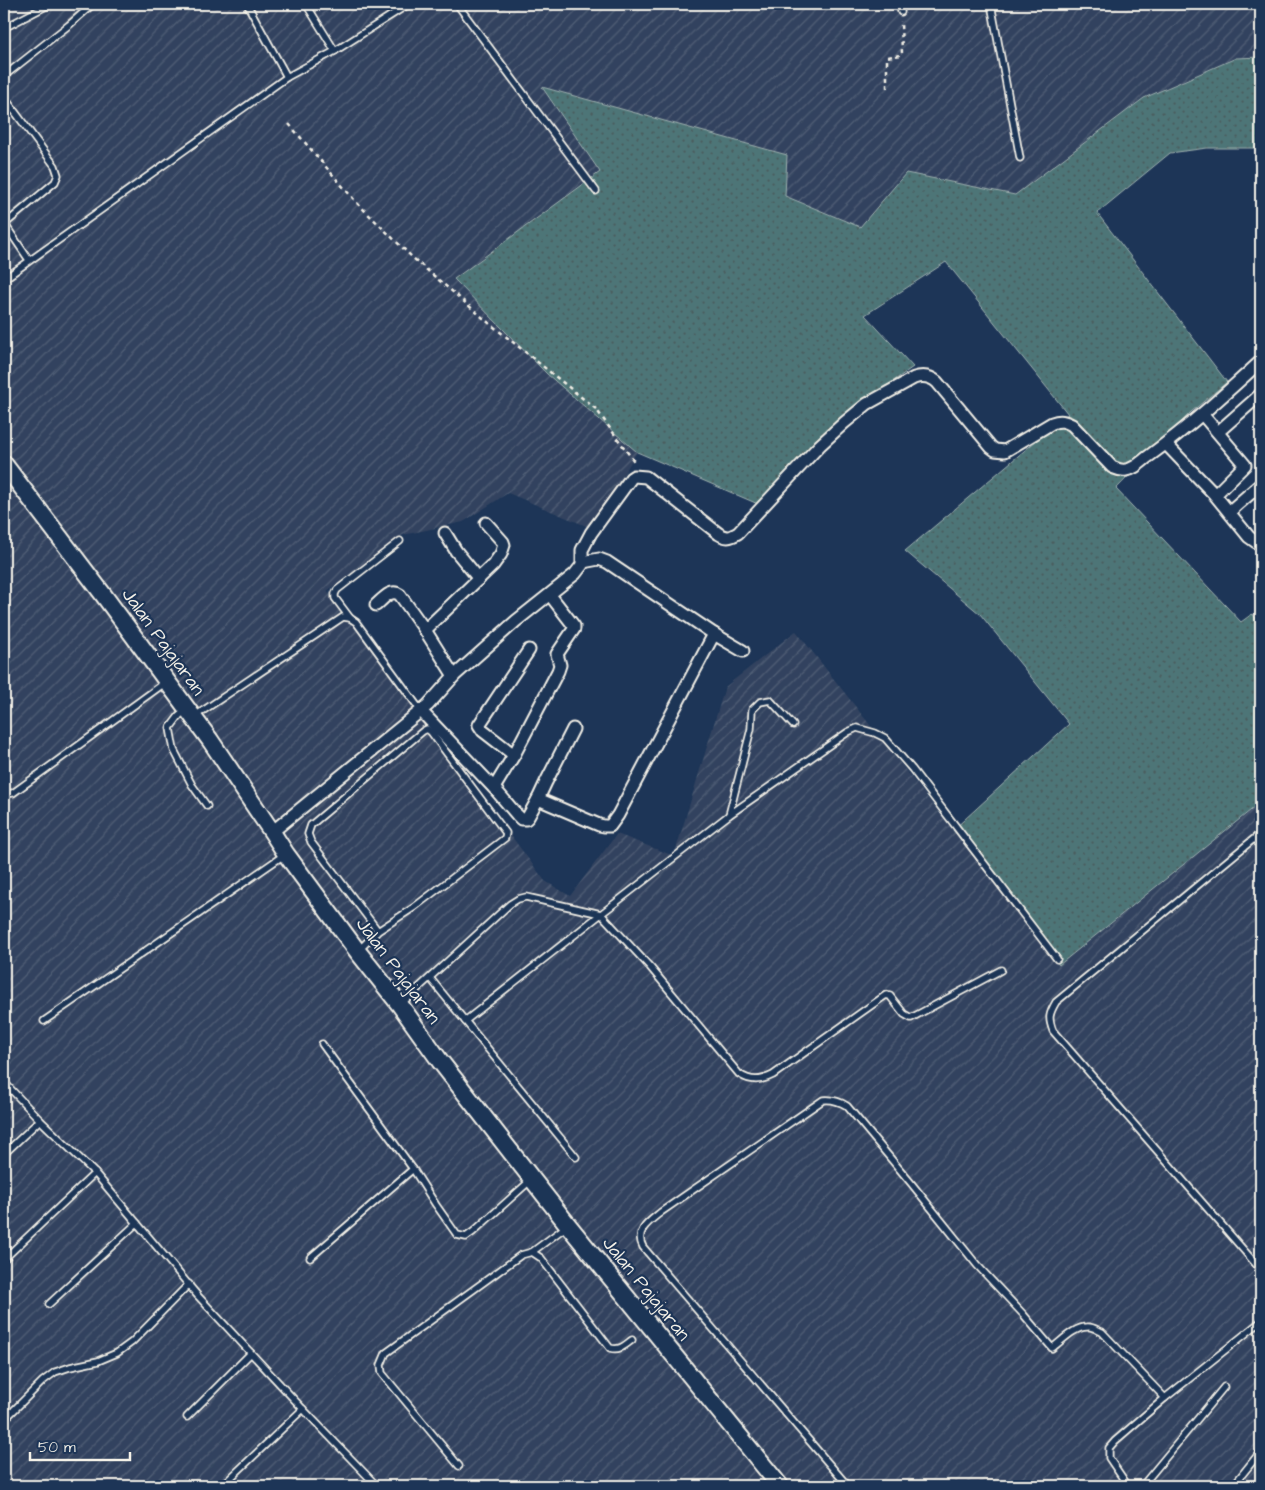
<svg xmlns="http://www.w3.org/2000/svg" width="1265" height="1490" viewBox="0 0 1265 1490" font-family="'Architects Daughter',sans-serif">
<defs>
<pattern id="industrial-furrows" width="10" height="10" patternUnits="userSpaceOnUse" patternTransform="scale(1.25)"><rect width="10" height="10" fill="#33435f"/><path d="M-1 1l2-2M0 10L10 0M9 11l2-2" fill="none" stroke="#515f76"/></pattern>
<pattern id="grass-dots" width="8" height="8" patternUnits="userSpaceOnUse" patternTransform="scale(1.25)"><rect width="8" height="8" fill="#4d7477"/><path d="M2 2h.1M6 6h.1" fill="none" stroke="#4b5c5c" stroke-width="1.8" stroke-linecap="round"/></pattern>
</defs>
<rect width="100%" height="100%" fill="#1d3557"/>
<filter id="ink" filterUnits="userSpaceOnUse"><feTurbulence type="fractalNoise" baseFrequency=".02" numOctaves="2"/><feDisplacementMap in="SourceGraphic" scale="10" xChannelSelector="R" yChannelSelector="G"/><feConvolveMatrix kernelMatrix="1 2 1 2 8 2 1 2 1" color-interpolation-filters="sRGB"/></filter>
<g filter="url(#ink)">
<path fill="url(#industrial-furrows)" d="M4,4H1261V57L1236,58L1144,98L1015,196L906,173L861,227L785,196L787,156L542,87L600,172L547,374L637,452L591,528L508,493L463,522L403,535L327,591L545,881L570,896L617,834L674,856L725,687L796,631L1059,965L1261,802V1486H4Z"/>
<path fill="url(#grass-dots)" stroke="#a0b2b0" d="M1261,57V148H1207L1170,153L1097,213L1227,382L1191,412L1116,489L1241,622L1252,614L1261,624V802L1059,965L953,830L1069,724L980,614L905,551L1068,414L946,262L865,315L913,367L832,425L758,504L637,452L547,374L454,279L600,172L542,87L787,155L785,196L860,227L906,173L1015,195L1144,98L1236,58Z"/>
<g fill="none" stroke-linecap="round" stroke-linejoin="round">
<g stroke="#f4f1e8" stroke-width="9">
<g id="lane">
<path d="M247,4L287,77"/>
<path d="M306,4L335,51L409,4"/>
<path d="M457,4L596,191"/>
<path d="M900,4L901,12"/>
<path d="M991,4L1020,158"/>
<path d="M4,28L50,4"/>
<path d="M4,76L69,25L93,4"/>
<path d="M4,97L55,166L58,175L55,182L5,224"/>
<path d="M4,223L29,260"/>
<path d="M4,279L287,77L335,51"/>
<path d="M350,618L335,598V594L337,590L400,541"/>
<path d="M185,711L179,716L170,728L174,750L192,785L207,806"/>
<path d="M195,716L343,617L350,618L356,622L421,711"/>
<path d="M4,794L13,793L166,682"/>
<path d="M729,815L751,729L752,710L760,702L770,700L793,725"/>
<path d="M1261,833L1056,1002C1049,1014 1048,1018 1053,1031L1261,1270"/>
<path d="M359,950L378,931L413,908L505,838L506,833L431,732L427,729L423,731L311,825L308,834L311,842L378,931"/>
<path d="M430,978L576,1157"/>
<path d="M402,1003L510,904L518,899L526,897L601,914L729,815L848,732L857,728L875,733L885,738L912,769L1057,959"/>
<path d="M44,1021L284,855"/>
<path d="M465,1021L601,914L650,967L739,1074C751,1082 761,1081 773,1075L886,995L890,996L904,1014L911,1018L1001,970"/>
<path d="M322,1044L413,1169L436,1205L457,1235L466,1237L473,1232L531,1180"/>
<path d="M4,1082L40,1120L95,1173L198,1296L303,1409L377,1486"/>
<path d="M4,1154L40,1120"/>
<path d="M532,1252L567,1226"/>
<path d="M310,1258L413,1169"/>
<path d="M4,1259L95,1173"/>
<path d="M49,1304L137,1223"/>
<path d="M1165,1398L1259,1323"/>
<path d="M187,1417L251,1353"/>
<path d="M4,1420L43,1381L55,1372L70,1367L98,1361L117,1353L132,1342L189,1284"/>
<path d="M459,1466L382,1373L381,1365L386,1353L521,1255L532,1252L541,1258L610,1348C620,1351 625,1345 632,1340"/>
<path d="M222,1486L303,1409"/>
<path d="M848,1486L643,1247C634,1231 650,1221 661,1212L823,1100C832,1099 839,1101 847,1106L911,1183L977,1265L1023,1314L1052,1348C1062,1341 1074,1327 1087,1327C1092,1326 1097,1330 1102,1332L1165,1398L1115,1441L1109,1448V1458L1128,1486"/>
<path d="M939,1486H942"/>
<path d="M1142,1486L1224,1387"/>
<path d="M1233,1486L1261,1451"/>
</g>
</g>
<g stroke="#f4f1e8" stroke-width="15">
<g id="street">
<path d="M1218,432L1261,394"/>
<path d="M1166,444L1215,495L1245,465L1202,414"/>
<path d="M1215,495L1249,537L1256,542L1261,539"/>
<path d="M1229,512L1261,484"/>
<path d="M445,533L456,551L479,579"/>
<path d="M583,562L599,559L607,562L714,634L743,651"/>
<path d="M376,605C383,599 391,588 400,595L425,630L454,676"/>
<path d="M425,630L493,565L501,554L504,545L503,542L486,523"/>
<path d="M421,711L494,788L517,815L521,819H526L528,817L538,799L599,825L604,826H610L618,815L714,634"/>
<path d="M514,755L483,731L479,725L529,650"/>
<path d="M494,788L514,755L558,671L560,665L557,654L574,629V626L550,595"/>
<path d="M538,799L546,782L573,729"/>
<path d="M272,832L428,705L454,676L516,621L575,574L582,565V550L591,533L631,478L634,476L646,477L719,534C727,539 731,537 738,533L820,445L844,423L867,404L914,378C923,375 930,376 937,382L991,447L995,450L1005,451L1052,423C1060,420 1065,421 1072,425L1112,467C1117,469 1120,471 1126,470C1135,469 1142,461 1149,456C1189,427 1225,394 1261,361"/>
</g>
</g>
<g stroke="#f4f1e8" stroke-width="20">
<path id="secondary" d="M4,464L102,593L210,740L272,832L286,854L358,952L400,1005L440,1061L568,1225L780,1486"/>
</g>
<g stroke="#f4f1e8" stroke-width="2.5" stroke-dasharray="4 4" stroke-linecap="butt">
<path d="M887,88V57L902,55L901,21"/>
<path d="M289,124L357,203L413,258L489,323L596,409L636,464"/>
</g>
<use href="#lane" stroke="#1d3557" stroke-width="5.5"/>
<use href="#street" stroke="#1d3557" stroke-width="11"/>
<use href="#secondary" stroke="#1d3557" stroke-width="16"/>
</g>
</g>
<g text-anchor="middle" dominant-baseline="central" stroke-width="4.5" stroke-linejoin="round" paint-order="stroke">
<g font-size="19" fill="#f4f1e8" stroke="#1d3557">
<text transform="translate(163 642) rotate(54)">Jalan Pajajaran</text>
<text transform="translate(398 971) rotate(53)">Jalan Pajajaran</text>
<text transform="translate(646 1289) rotate(51)">Jalan Pajajaran</text>
</g>
</g>
<rect width="1265" height="1490" fill="none" stroke="#1d3557" stroke-width="20"/>
<rect x="10" y="10" width="1245" height="1470" fill="none" stroke="#f4f1e8" stroke-width="2" filter="url(#ink)"/>
<path d="M30 1452v8h100v-8" fill="none" stroke="#f4f1e8" stroke-width="2.5"/>
<text x="38" y="1452" font-size="15" fill="#f4f1e8" stroke="#1d3557" stroke-width="4" paint-order="stroke">50 m</text>
</svg>
